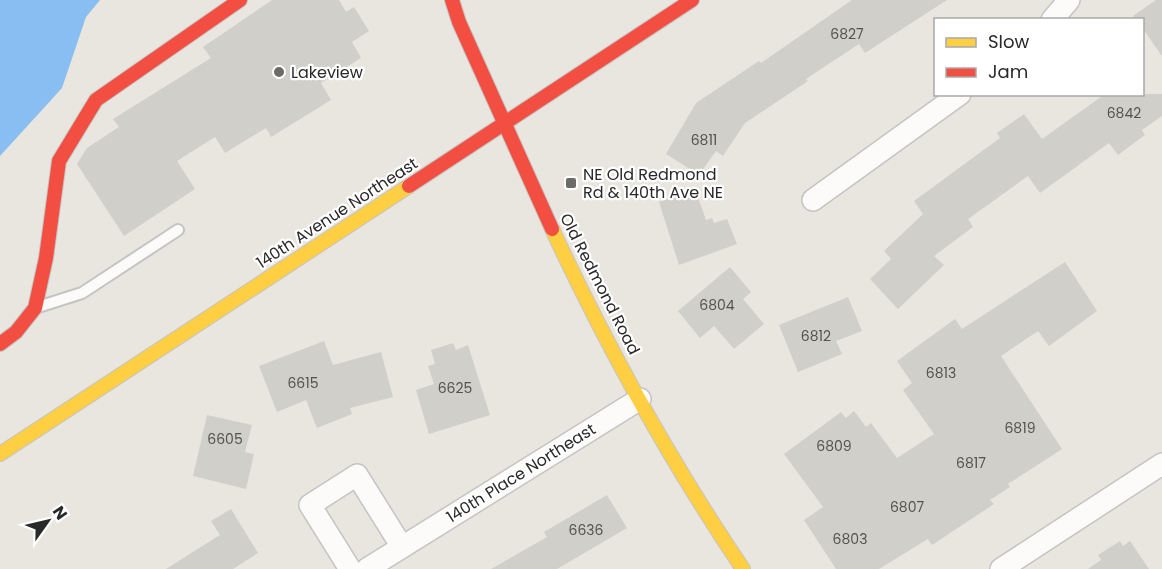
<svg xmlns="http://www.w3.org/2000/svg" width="1162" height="569" viewBox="0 0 1162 569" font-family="Poppins,sans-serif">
<rect width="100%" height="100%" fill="#e8e6de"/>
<path fill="#89bef2" d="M0,0H100L86,17L62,88L0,156Z"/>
<g fill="#d1cfc9">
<path d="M272,0H339L346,12L354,7L369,31L352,42L361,58L321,83L331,100L271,137L266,128L225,153L215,137L177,161L195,189L124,236L77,164L87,148L119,127L113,119L211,58L203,47Z"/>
<path d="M852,0H947L865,53L859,44L806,79L808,81L745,123L723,156L716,151L699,175L666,154L696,103L759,61L761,63Z"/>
<path d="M1156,0H1162V56L1143,29V20H1136L1133,16Z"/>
<path d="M1105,94H1162V116L1142,130L1145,135L1118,155L1109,143L1040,193L1028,176L968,219L973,227L934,256L944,265L898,309L870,279L891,259L884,251L923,214L914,201L1000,138L997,133L1024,114L1042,139Z"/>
<path d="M695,189L706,220L712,218L714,223L727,219L737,244L679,265L659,202Z"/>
<path d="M1065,262L1097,311L1049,346L1038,331L1001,356L1062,449L1008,484L1010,487L990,500L994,504L932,545L928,539L879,569H836L804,520L823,507L784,454L841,412L846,418L854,411L866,427L871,423L897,458L934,434L903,390L912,383L897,361L955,319L962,329Z"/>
<path d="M730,267L751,292L743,299L764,324L734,349L714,326L700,338L678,311Z"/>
<path d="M848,297L862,331L836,341L842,354L798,372L779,325Z"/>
<path d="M324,341L333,365L381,352L393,397L350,408L352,414L317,428L306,400L277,412L259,366Z"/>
<path d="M453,343L456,350L468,345L490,415L429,434L416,390L434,384L428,366L435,364L431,350Z"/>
<path d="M207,415L252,425L245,452L254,454L246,489L193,476Z"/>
<path d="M607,495L627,528L557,569H491L547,537L544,532Z"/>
<path d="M231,509L258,553L233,569H166L220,535L211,521Z"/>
<path d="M1120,541L1123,546L1130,541L1149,569H1088L1101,560L1098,555Z"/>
</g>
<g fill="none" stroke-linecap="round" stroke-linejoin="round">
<g stroke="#c5c4c4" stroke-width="14">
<path id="lane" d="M38,307L82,293L178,230"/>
</g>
<g stroke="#c5c4c4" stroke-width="24">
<g id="street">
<path d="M1052,20L1069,0"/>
<path d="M813,200L960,94"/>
<path d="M350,569L310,505L357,475L402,547"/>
<path d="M367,569L640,399"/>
<path d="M1001,569L1162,464"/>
</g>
</g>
<g stroke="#c5c4c4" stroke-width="16">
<g id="slow">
<path d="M552,229C607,347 670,461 743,569"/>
<path d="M0,454L409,186"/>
</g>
</g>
<g stroke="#c5c4c4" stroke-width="16">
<g id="jam">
<path d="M452,0L459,22L552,229"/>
<path d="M409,186L692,0"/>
<path d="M0,344L16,332L35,308L46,258L59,161L96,100L240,0"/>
</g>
</g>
<use href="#lane" stroke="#fcfbfa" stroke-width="10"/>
<use href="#street" stroke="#fcfbfa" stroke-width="21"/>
<use href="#slow" stroke="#ffcf43" stroke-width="14"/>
<use href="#jam" stroke="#f24e42" stroke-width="14"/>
</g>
<g fill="#6c6b68" stroke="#fff" stroke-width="2">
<circle cx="279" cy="72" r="6"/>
<rect x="565" y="177" width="12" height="12" rx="3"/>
</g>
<g text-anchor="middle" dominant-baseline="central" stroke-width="4.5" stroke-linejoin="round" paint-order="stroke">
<g font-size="14" fill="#545352">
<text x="847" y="34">6827</text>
<text x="1124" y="113">6842</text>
<text x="704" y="140">6811</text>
<text x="717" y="305">6804</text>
<text x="816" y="336">6812</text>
<text x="941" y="373">6813</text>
<text x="303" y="383">6615</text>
<text x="455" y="388">6625</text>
<text x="1020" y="428">6819</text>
<text x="225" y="439">6605</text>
<text x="834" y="446">6809</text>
<text x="971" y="463">6817</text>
<text x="907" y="507">6807</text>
<text x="586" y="530">6636</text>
<text x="850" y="539">6803</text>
</g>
<g font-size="16" fill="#292929" stroke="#fff" text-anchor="start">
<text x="291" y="72">Lakeview</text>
<text x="583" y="174">NE Old Redmond<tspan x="583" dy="18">Rd &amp; 140th Ave NE</tspan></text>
</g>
<g font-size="16" fill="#292929" stroke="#fff">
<text transform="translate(337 213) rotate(-33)">140th Avenue Northeast</text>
<text transform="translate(600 284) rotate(63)">Old Redmond Road</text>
<text transform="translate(521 473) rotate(-32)">140th Place Northeast</text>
</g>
</g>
<rect x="934" y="18" width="210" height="78" fill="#ffffff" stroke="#a9a9a9" stroke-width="1.5"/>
<rect x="946" y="38" width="30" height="9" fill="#ffcf43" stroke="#a9a9a9" stroke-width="1.5"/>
<text x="988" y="48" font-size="18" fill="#292929">Slow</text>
<rect x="946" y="68" width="30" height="9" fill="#f24e42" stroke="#a9a9a9" stroke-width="1.5"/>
<text x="988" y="78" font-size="18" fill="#292929">Jam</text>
<g transform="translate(48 521) rotate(56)" stroke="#ffffff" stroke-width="4.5" paint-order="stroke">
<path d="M0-4.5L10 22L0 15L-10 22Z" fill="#292929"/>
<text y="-9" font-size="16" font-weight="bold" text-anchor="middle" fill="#292929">N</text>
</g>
</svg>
